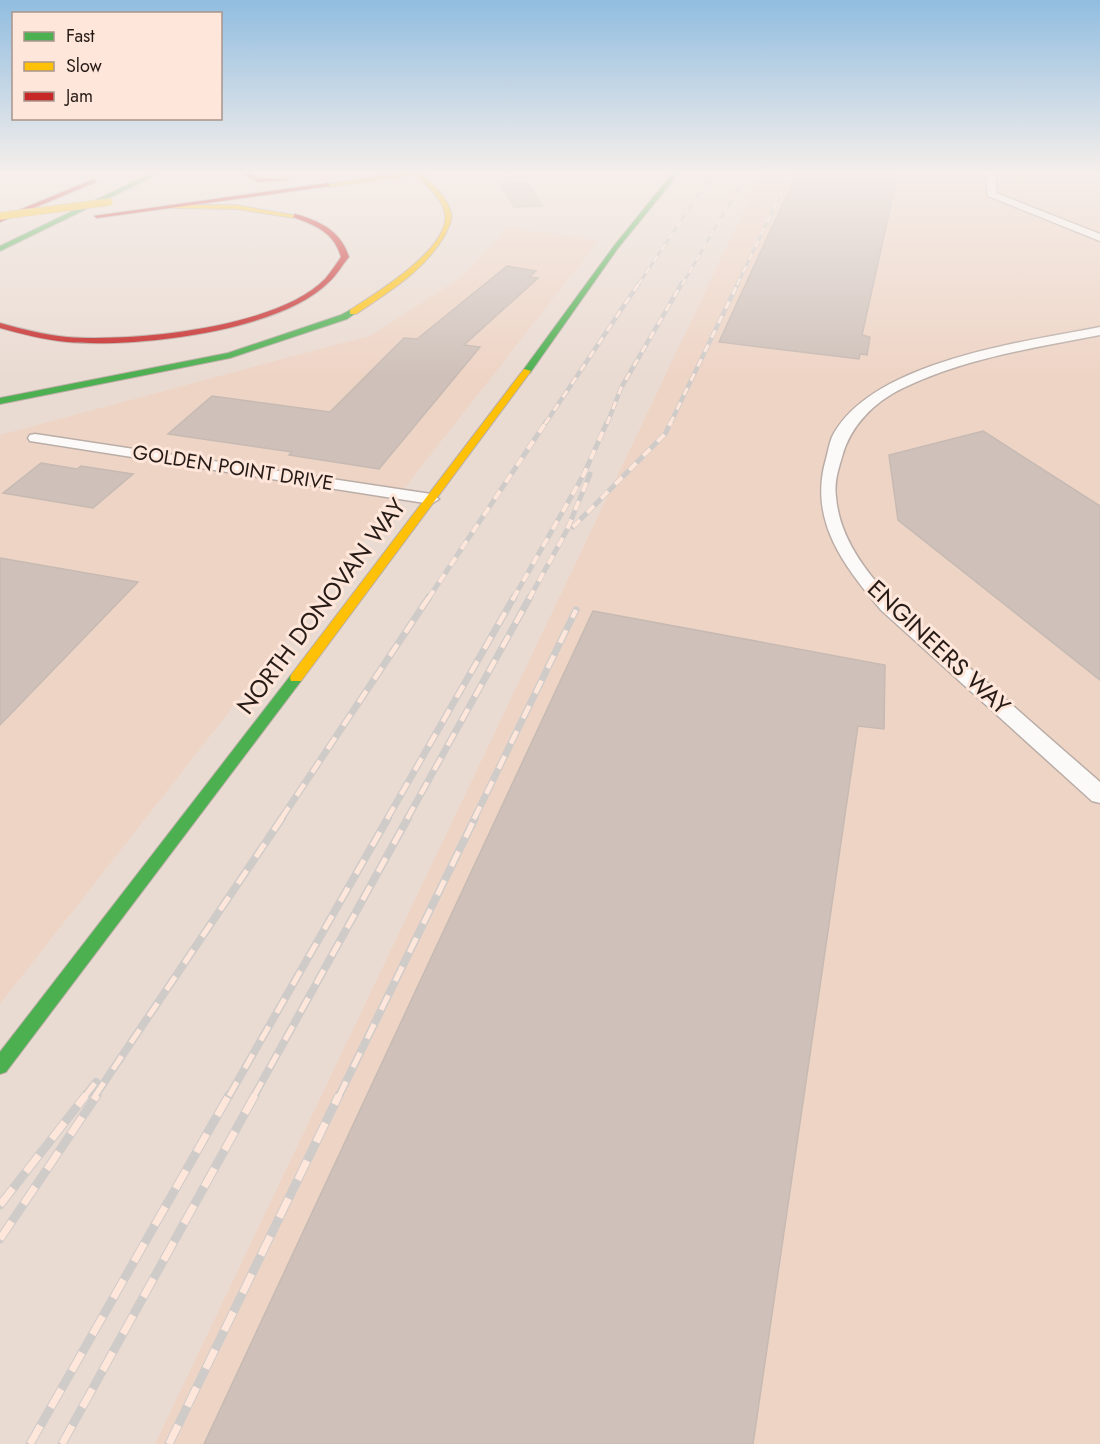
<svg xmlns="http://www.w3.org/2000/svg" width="1100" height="1444" viewBox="0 0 1100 1444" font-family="Jost,sans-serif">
<rect width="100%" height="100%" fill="#eadbd2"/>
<g fill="#eed4c5">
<path d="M762,173H1100V1444H155Z"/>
<path d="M507,228L599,240L0,1004V435L372,335L464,275Z"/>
</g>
<g fill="#cfc1ba" stroke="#c6bab3" stroke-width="1.5">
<path d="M797,173H898L862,335L870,337L867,355L860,354L859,359L719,342Z"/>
<path d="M527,183L543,206L514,207L500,184Z"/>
<path d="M507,266L536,271L529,277L538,278L464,345L480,347L379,469L289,455L292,452L168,434L212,396L330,412L404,338L417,339Z"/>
<path d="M983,431L1100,506V680L898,520L889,455Z"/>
<path d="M41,463L77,469L81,466L133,474L93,508L3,493Z"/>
<path d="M0,558L138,582L0,725Z"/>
<path d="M593,611L885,665L884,729L858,726L753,1444H204Z"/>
</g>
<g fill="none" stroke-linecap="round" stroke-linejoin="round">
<g stroke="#baada7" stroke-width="3">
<g id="street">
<path d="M986,173H996V193L1100,234V241L988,196Z"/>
<path d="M1100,327V335C1033,348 965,358 903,388C874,402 850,426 842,457C838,470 834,483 836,497C842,573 931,634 984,680C1022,714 1061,748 1100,782V803L1092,801L881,610C844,566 808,520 826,459C828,452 829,444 832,437C871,361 1024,342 1100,327Z"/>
<path d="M35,434L431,494L439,499L431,504L30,441L28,438L30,435Z"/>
</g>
</g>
<g stroke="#baada7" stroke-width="2">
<g id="fast">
<path d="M152,173H160L0,251V246Z"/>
<path d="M673,173H679L618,248L530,373H524V369L614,246Z"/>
<path d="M350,310L357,312L347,319L230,358L0,404V398L228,353L341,315Z"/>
<path d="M296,674L301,675L302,678L301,681L6,1072L0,1074V1052L291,675Z"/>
</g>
</g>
<g stroke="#baada7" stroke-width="2">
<g id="slow">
<path d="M401,173H421C432,184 448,197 451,213C453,221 448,228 445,235C424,271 390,291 356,314H350V310C375,294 449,249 445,215C443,199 426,185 416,175L328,187L325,185Z"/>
<path d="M168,205H236L298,216L295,218L236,209L170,208Z"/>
<path d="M524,369L531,371L301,681H291L290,678L291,675Z"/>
</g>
</g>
<g stroke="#baada7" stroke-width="2">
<g id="jam">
<path d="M240,173H248L259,178L290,180L258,182Z"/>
<path d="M94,179L96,182L0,222V218Z"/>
<path d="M328,183L330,186L97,218L94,216Z"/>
<path d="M295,214C320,221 341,231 349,257C342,265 337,275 329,282C279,332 135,348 67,342C44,340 22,334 0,328V323C22,329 44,335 67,337C133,342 277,328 325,279C331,272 336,264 341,257C334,232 315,225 293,217Z"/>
</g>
</g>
<use href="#street" fill="#fcfaf8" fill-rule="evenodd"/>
<use href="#fast" fill="#4caf50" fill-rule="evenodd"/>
<use href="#slow" fill="#ffc107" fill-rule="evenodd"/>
<use href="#jam" fill="#c62828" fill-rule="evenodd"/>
<g stroke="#cfcbc9" stroke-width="3">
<g id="rail-far5">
<path d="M638,285L713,173"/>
<path d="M682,285L747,173"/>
<path d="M737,285L791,173"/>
</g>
</g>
<g stroke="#cfcbc9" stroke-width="4.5">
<g id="rail-far4">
<path d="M545,424L639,283"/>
<path d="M607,424L621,388L682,283"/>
<path d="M670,424L738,283"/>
</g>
</g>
<g stroke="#cfcbc9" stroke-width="5">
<g id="rail-far3">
<path d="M573,527L665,434L671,422"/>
<path d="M428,599L546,422"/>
<path d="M513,599L584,474L607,422"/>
<path d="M529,599L567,530L590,474"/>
</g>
</g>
<g stroke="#cfcbc9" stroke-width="7">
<g id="rail-far2">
<path d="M281,819L429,597"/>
<path d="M387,819L514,597"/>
<path d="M407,819L530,597"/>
<path d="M474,819L576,610"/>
</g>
</g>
<g stroke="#cfcbc9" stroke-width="8">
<g id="rail-far1">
<path d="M85,1096L96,1082"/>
<path d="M95,1096L282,818"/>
<path d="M229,1096L388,818"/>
<path d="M254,1096L408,818"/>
<path d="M339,1096L475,818"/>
</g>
</g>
<g stroke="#cfcbc9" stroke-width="9">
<g id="rail">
<path d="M0,1205L86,1095"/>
<path d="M0,1239L97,1095"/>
<path d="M30,1444L229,1095"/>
<path d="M62,1444L255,1095"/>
<path d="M169,1444L339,1095"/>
</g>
</g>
<use href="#rail-far5" stroke="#fee6da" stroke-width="2" stroke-dasharray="7" stroke-linecap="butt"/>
<use href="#rail-far4" stroke="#fee6da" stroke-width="3" stroke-dasharray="8" stroke-linecap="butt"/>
<use href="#rail-far3" stroke="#fee6da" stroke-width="4" stroke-dasharray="10" stroke-linecap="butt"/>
<use href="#rail-far2" stroke="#fee6da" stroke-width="4.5" stroke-dasharray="14" stroke-linecap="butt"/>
<use href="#rail-far1" stroke="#fee6da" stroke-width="5" stroke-dasharray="16" stroke-linecap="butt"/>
<use href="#rail" stroke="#fee6da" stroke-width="7" stroke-dasharray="21" stroke-linecap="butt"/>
<g stroke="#baada7" stroke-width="8" stroke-linecap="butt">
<path id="slow-bridge" d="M0,216L109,202"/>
</g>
<use href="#slow-bridge" stroke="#ffc107" stroke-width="7"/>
</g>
<linearGradient id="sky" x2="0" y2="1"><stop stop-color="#91bde0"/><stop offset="0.46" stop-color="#f6efeb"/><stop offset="1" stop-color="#f6efeb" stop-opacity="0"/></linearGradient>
<rect width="1100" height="375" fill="url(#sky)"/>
<g text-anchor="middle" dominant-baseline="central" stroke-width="6" stroke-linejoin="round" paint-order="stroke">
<g font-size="20" fill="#261b16" stroke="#fee6da">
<text transform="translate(233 468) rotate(9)">GOLDEN POINT DRIVE</text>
</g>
<g font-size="24" fill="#261b16" stroke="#fee6da">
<text transform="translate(321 606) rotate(-53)">NORTH DONOVAN WAY</text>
<text transform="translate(939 647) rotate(43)">ENGINEERS WAY</text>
</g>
</g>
<rect x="12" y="12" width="210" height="108" fill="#fee6da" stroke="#a8958c" stroke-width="1.5"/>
<rect x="24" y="32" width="30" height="9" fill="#4caf50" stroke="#a8958c" stroke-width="1.5"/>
<text x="66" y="42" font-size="18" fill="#261b16">Fast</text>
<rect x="24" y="62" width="30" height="9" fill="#ffc107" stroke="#a8958c" stroke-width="1.5"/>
<text x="66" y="72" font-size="18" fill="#261b16">Slow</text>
<rect x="24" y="92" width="30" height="9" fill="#c62828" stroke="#a8958c" stroke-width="1.5"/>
<text x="66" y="102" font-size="18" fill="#261b16">Jam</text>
</svg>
